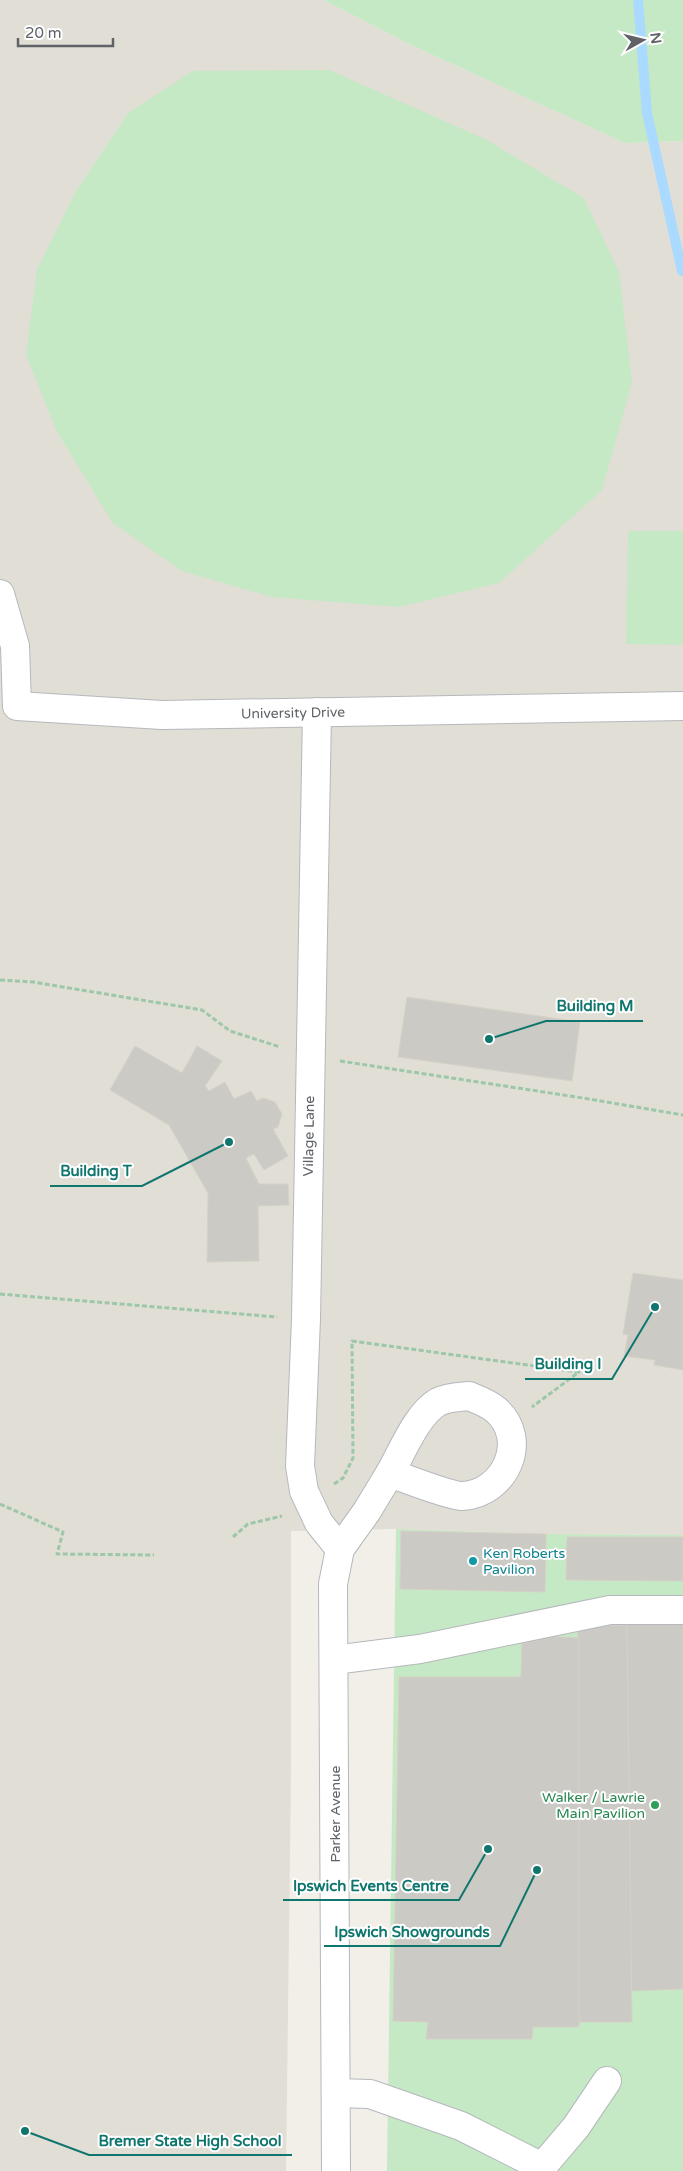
<svg xmlns="http://www.w3.org/2000/svg" width="683" height="2171" viewBox="0 0 683 2171" font-family="'Varela Round',sans-serif">
<rect width="100%" height="100%" fill="#f1efe8"/>
<path fill="#e1ded6" d="M0,0H324L409,44L625,143L683,141V1535L546,1534L396,1529L291,1531V1773L286,2171H0Z"/>
<g fill="#c5e8c5">
<path d="M324,0H683V141L625,143L409,44Z"/>
<path d="M329,70L485,139L584,198L619,272L632,382L602,490L499,583L399,607L272,597L182,571L113,523L57,432L26,355L37,270L76,191L128,113L193,71Z"/>
<path d="M628,531H683V645L626,644Z"/>
<path d="M396,1529L546,1534L683,1535V2171H387Z"/>
</g>
<g fill="none" stroke-linecap="round" stroke-linejoin="round">
<path stroke="#aadaff" stroke-width="10" d="M638,0L647,113L682,271"/>
</g>
<g fill="#cccac5" stroke="#d6d1c6">
<path d="M407,997L580,1022L572,1081L398,1057Z"/>
<path d="M135,1046L182,1073L197,1046L222,1061L205,1086L209,1091L225,1082L234,1099L251,1091L257,1101L263,1098L275,1102L282,1114L278,1127L273,1129L288,1156L264,1170L254,1154L246,1158L259,1184H288L289,1205L258,1206L259,1261L207,1262L208,1193L169,1125L110,1090Z"/>
<path d="M633,1273L683,1280V1370L654,1365L655,1360L624,1356L628,1335L623,1334Z"/>
<path d="M401,1531L546,1534L545,1592L400,1589Z"/>
<path d="M567,1537H683V1581L566,1580Z"/>
<path d="M623,1620L683,1621V1989L629,1991Z"/>
<path d="M627,1625L632,2022H571L578,1626Z"/>
<path d="M545,1636L579,1638V2027H533L532,2039H426L428,2022L393,2021L399,1677H521L522,1644Z"/>
</g>
<g fill="none" stroke-linecap="round" stroke-linejoin="round">
<g stroke="#b5b8bc" stroke-width="30">
<g id="minor">
<path d="M0,594L15,646L17,706L162,715L683,706"/>
<path d="M317,712L306,1319L300,1466L304,1491L319,1523L340,1549"/>
<path d="M469,1396C479,1400 488,1403 496,1410C530,1440 505,1494 462,1496C450,1496 404,1478 390,1473C402,1452 417,1414 438,1402C448,1397 459,1397 469,1396Z"/>
<path d="M334,1660L420,1649L610,1610H683"/>
<path d="M336,2093L370,2094L461,2126L542,2167L576,2127L607,2081"/>
<path d="M336,2171L333,1584L340,1549L367,1511L390,1473"/>
</g>
</g>
<g stroke="#9cc7a9" stroke-width="3" stroke-dasharray="5 2.5" stroke-linecap="butt">
<path d="M0,980L33,982L202,1010L230,1031L280,1047"/>
<path d="M340,1061L583,1098L683,1115"/>
<path d="M0,1294L277,1317"/>
<path d="M334,1484L343,1478L353,1458L352,1341L579,1372L532,1407"/>
<path d="M0,1504L63,1532L57,1554L154,1555"/>
<path d="M233,1537L248,1524L282,1516"/>
</g>
<use href="#minor" stroke="#fff" stroke-width="28"/>
</g>
<circle fill="#0f9aa8" stroke="#fff" stroke-width="2" cx="473" cy="1561" r="5"/>
<circle fill="#2e9e5b" stroke="#fff" stroke-width="2" cx="655" cy="1805" r="5"/>
<g text-anchor="middle" dominant-baseline="central" stroke-width="4" stroke-linejoin="round" paint-order="stroke">
<g font-size="14" fill="#5f6368" stroke="#fff">
<text transform="translate(293 713) rotate(-1)">University Drive</text>
<text transform="translate(309 1136) rotate(-89)">Village Lane</text>
<text transform="translate(335 1814) rotate(-90)">Parker Avenue</text>
</g>
<g font-size="14" fill="#0d838f" stroke="#fff" text-anchor="start">
<text x="483" y="1553">Ken Roberts<tspan x="483" dy="16">Pavilion</tspan></text>
</g>
<g font-size="14" fill="#27864d" stroke="#fff" text-anchor="end">
<text x="645" y="1797">Walker / Lawrie<tspan x="645" dy="16">Main Pavilion</tspan></text>
</g>
</g>
<path fill="none" stroke="#0f766e" stroke-width="2" d="M489 1039L546 1021H643M229 1142L142 1186H50M655 1307L612 1379H525M488 1849L459 1900H283M537 1870L500 1946H324M25 2131L89 2155H292"/>
<g fill="#0f766e" stroke="#fff" stroke-width="2">
<circle cx="489" cy="1039" r="5"/>
<circle cx="229" cy="1142" r="5"/>
<circle cx="655" cy="1307" r="5"/>
<circle cx="488" cy="1849" r="5"/>
<circle cx="537" cy="1870" r="5"/>
<circle cx="25" cy="2131" r="5"/>
</g>
<g font-size="15" text-anchor="middle" font-weight="bold" fill="#0f766e" stroke="#fff" stroke-width="4" stroke-linejoin="round" paint-order="stroke">
<text x="595" y="1011">Building M</text>
<text x="96" y="1176">Building T</text>
<text x="568" y="1369">Building I</text>
<text x="371" y="1891">Ipswich Events Centre</text>
<text x="412" y="1937">Ipswich Showgrounds</text>
<text x="190" y="2146">Bremer State High School</text>
</g>
<g transform="translate(643 40) rotate(82)" stroke="#ffffff" stroke-width="4" paint-order="stroke">
<path d="M0-4L9 19L0 12L-9 19Z" fill="#5f6368"/>
<text y="-8" font-size="14" font-weight="bold" text-anchor="middle" fill="#5f6368">N</text>
</g>
<path d="M18 38v8h95v-8" fill="none" stroke="#5f6368" stroke-width="2.5"/>
<text x="25" y="38" font-size="15" fill="#5f6368" stroke="#ffffff" stroke-width="4" paint-order="stroke">20 m</text>
</svg>
